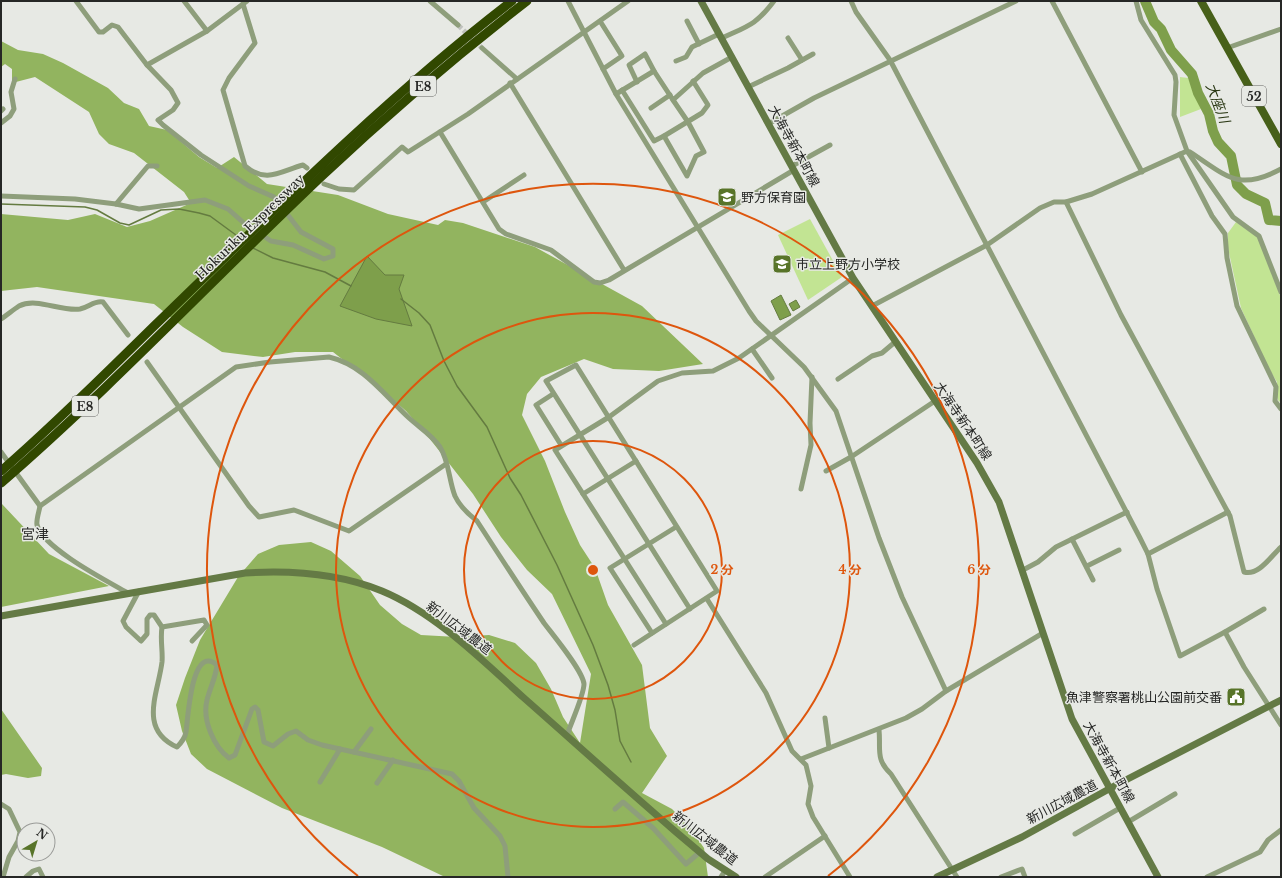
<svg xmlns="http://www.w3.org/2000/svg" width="1282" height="878" viewBox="0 0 1282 878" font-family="'Libre Baskerville','Noto Sans JP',serif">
<rect width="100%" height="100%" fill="#e7e9e4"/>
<g fill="#c2e493">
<path d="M1180,77L1188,78L1201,109L1180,117Z"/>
<path d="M810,219L842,277L808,300L778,235Z"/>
<path d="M1236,222L1258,237L1281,298V400L1279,402L1277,397V382L1269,369L1241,308L1228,248V233Z"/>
</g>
<g fill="#92b45f">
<path d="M1,41L18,50L43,54L63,63L108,88L124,103L139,109L149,126L167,130L199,157L217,168L234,157L267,184L338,195L388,214L438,225L445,220L463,223L535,247L642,306L703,364L659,371L613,369L584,359L541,377L527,394L522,415L545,461L565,512L580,545L595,568L608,605L642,665L650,728L667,756L642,793L672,809L689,826L704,848L708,877H445L382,847L282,808L207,769L191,754L182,731L176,705L185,678L200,640L238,577L258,554L279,545L311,542L331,551L360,576L380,605L402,624L421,635L457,637L489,635L515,643L536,663L551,689L563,717L580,743L591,674L552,594L527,570L501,537L473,494L426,434L406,411L383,391L333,352H295L263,357L222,352L183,327L154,304L37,287L1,291V214L68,220L95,214L127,227L150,221L191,203L184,192L134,153L109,144L99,134L89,112L35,77L12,83V69L5,64L1,67Z"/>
<path d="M2,504L49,554L109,586L1,607Z"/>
<path d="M1,709L42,768L41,776L28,778L6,774L1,775Z"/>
</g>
<g fill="#7e9f4b" stroke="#647b40">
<path d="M367,256L385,275H404L399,289L412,326L376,319L340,306Z"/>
<path d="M781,295L791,315L780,320L771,301Z"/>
<path d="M796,300L800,307L793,311L789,304Z"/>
</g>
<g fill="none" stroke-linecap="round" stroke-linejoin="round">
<g stroke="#647b40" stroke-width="1.5">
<path d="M1,204L85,207L97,210L120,223L129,225L161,210L179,209L199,213L210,216L240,238"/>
<path d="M253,248L273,258L325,272L351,286"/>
<path d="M401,299L419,313L430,325L444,361L457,386L487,427L510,478L521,495L557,565L593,645L608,685L615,710L620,741L631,762"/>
</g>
<path stroke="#7e9f4b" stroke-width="10" d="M1145,1L1154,22L1161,29L1171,50L1192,74L1198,93L1209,114L1213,131L1218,142L1231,156L1237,185L1246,194L1265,203L1269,220L1281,221"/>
<path stroke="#c0c2be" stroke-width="5" stroke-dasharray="5 2.5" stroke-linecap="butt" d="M458,25L482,48"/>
<g stroke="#8e9e7b" stroke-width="5">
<path d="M76,1L99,32H103L112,25L118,27L147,65L207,31L247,1"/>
<path d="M184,1L207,31"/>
<path d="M430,1L458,25"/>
<path d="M568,1L616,94L749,311L756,321L804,367L836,411L879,538L902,597L946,691"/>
<path d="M851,1L856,12L890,60L1140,538L1148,554L1157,589L1180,656L1225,632L1244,667L1281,725"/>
<path d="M1052,1L1142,172"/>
<path d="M1136,1L1141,20L1175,75L1176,82L1174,115L1187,151L1233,217L1259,236L1281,292"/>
<path d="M243,4L255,43L229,78L223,90L245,166C266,184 281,171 303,165L307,168"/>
<path d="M600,21L622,56L603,69"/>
<path d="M687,21L699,44"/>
<path d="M722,38C748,26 756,25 774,1"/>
<path d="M788,38L802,60"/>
<path d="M482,48L517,79"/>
<path d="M1227,48L1281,29"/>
<path d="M676,61L686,57L692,47L719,34"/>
<path d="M637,82L629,65L645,54L654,71"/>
<path d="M510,83L624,270"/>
<path d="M748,87L788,68L813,54"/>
<path d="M622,90L654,141L664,136L687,176L696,156L704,152L688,122L673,100"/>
<path d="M616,94L654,71L673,100L703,73L732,57"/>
<path d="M651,108L670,95"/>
<path d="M1,111L3,109"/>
<path d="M1,123L10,116L14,109L11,92L15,79"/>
<path d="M768,124L814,98L1016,1"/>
<path d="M440,132L499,229L506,234L551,250L594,282L600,283L609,280L794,170"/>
<path d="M664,136L702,113L708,105L693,81"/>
<path d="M1190,152C1227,176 1238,192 1281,169"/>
<path d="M1180,154L1212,216L1225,234L1227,258L1237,306L1276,387L1275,401L1281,409"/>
<path d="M792,166L830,145"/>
<path d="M324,184L339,189L354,190L402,147L408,152L468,114L628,1"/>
<path d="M1,196L75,199L116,204L139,209L205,200L228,209L245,224L271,241L293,245L324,259L333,256V249L301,232L274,197L249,186L201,155L163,125L158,120L173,110L178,103L171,90L147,65"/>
<path d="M483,202L524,175"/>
<path d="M1066,202L1121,315L1230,516L1244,572C1259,576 1271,556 1281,547"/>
<path d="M116,204L148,166H157"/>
<path d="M872,306L987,245L1040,208L1054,202H1066L1092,194L1187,151"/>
<path d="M1,319C7,315 13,310 19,306C37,297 61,312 80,309C89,307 95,300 103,302L128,335"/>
<path d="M752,349L772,378"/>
<path d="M147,362L249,506L259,517L294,510L349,531L446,464"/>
<path d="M838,379L872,356L882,353L895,342"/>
<path d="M553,394L536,405L561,445"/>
<path d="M1,452L40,506"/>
<path d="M826,471L851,457L935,401"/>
<path d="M801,489L811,445L810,423L812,377"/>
<path d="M583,494L636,461"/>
<path d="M1072,539L1093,580"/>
<path d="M1148,554L1228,512"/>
<path d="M1087,566L1119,550"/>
<path d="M1023,570L1038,562L1056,547L1127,512"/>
<path d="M139,591L123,621L126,627L141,641L147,634V619L150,615H154L162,627C160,640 163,651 162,662C158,694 138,729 177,747C181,743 185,738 186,732C188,720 191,643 217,665C216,677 210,688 207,700C202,720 214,747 229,758L235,755L252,709L255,707L258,710L264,742L273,746L288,734L296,731L308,740L322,745L452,774L459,781L474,808L500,836L505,846L508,877"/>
<path d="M128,593C107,581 43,548 37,525C36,520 39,512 40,506L236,367L270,362L329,357C364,365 384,395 409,418C420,428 431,434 440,447C449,461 449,481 455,496C460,507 468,514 477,521C499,555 521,589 544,623C553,635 583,671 584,684C584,695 571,723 567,735"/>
<path d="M707,599L766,693L792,751L806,765L811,786L808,804L813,817L850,877"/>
<path d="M666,624L555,450L609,417L658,381L682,373L713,371L739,358L853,278"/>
<path d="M162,627L204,620L207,625L192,641"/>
<path d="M1225,632L1264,609"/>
<path d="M652,633L610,568L676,527"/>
<path d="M634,645L717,591L576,365L546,381L690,609"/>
<path d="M825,718L829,748"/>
<path d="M879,730C881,749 875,759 891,774L957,877"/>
<path d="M354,752L371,729"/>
<path d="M801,759L906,718L922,709L946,691L1043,633"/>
<path d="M320,782L340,749"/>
<path d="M377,783L393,760"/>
<path d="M1,804L9,809L20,832L18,841L9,857L3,877"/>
<path d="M615,809L623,802L653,828L686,864L700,852"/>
<path d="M1128,822L1175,794"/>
<path d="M1075,834L1120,808"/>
<path d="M26,877L33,871L39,869L43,877"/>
<path d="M721,877L725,871"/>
<path d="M765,877L825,836"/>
<path d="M1001,877L1022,869L1025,877"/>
<path d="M1207,877L1260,852L1268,840L1281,830"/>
</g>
<g stroke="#647a45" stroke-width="7">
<path d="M701,1L853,278L977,463L999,502L1072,719L1158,877"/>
<path d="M1,616L245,573C291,570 338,573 382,591C435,613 482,660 524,698C575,743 625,788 676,832L708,859L736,877"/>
<path d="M937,877L1022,837L1118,784L1281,700"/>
</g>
<path stroke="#476019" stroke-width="8" d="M1201,1L1281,144"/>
<g stroke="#314800" stroke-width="9">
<path d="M1,471C52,427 100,379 148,332C266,218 382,101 512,1"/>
<path d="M1,483C113,386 215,277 322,176C388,114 456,56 527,1"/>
</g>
</g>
<g fill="none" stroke="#de560d" stroke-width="2">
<circle cx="593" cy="570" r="129"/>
<circle cx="593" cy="570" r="257"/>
<path d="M358 876A386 386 0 1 1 828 876"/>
</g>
<defs>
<g id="school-square" transform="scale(1)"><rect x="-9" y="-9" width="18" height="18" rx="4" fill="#587429" stroke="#e7e9e4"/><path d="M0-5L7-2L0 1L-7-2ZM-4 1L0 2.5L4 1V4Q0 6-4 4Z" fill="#fff"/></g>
<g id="civic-square" transform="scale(1)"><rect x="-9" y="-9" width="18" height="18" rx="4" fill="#587429" stroke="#e7e9e4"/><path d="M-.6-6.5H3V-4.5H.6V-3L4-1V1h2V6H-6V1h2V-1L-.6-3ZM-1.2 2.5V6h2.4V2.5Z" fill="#fff"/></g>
</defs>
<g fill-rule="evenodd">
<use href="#school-square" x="727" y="197"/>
<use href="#school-square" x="782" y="264"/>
<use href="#civic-square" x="1236" y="697"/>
</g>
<g text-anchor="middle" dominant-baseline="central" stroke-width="3" stroke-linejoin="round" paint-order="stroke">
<g fill="#e7e9e4" stroke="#60615e" stroke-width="1">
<rect x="410" y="76" width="26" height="20" rx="3"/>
<rect x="1242" y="86" width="24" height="20" rx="3"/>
<rect x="72" y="396" width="26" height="20" rx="3"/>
</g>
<g font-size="12" font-weight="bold" fill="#262725">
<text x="423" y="86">E8</text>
<text x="1254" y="96">52</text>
<text x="85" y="406">E8</text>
</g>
<g font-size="13" fill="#262725" stroke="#e7e9e4">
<text transform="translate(794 146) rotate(61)">大海寺新本町線</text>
<text transform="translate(250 227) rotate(-44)">Hokuriku Expressway</text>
<text transform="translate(963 421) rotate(56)">大海寺新本町線</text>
<text transform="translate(459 628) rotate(37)">新川広域農道</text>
<text transform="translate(1109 762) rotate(61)">大海寺新本町線</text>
<text transform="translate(1062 802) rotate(-28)">新川広域農道</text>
<text transform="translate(705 838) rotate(38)">新川広域農道</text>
</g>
<g font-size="13" fill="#262725" stroke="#e7e9e4" text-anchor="start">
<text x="741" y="197">野方保育園</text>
<text x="796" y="264">市立上野方小学校</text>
<text x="1222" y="697" text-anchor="end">魚津警察署桃山公園前交番</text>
</g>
<g font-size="14" font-style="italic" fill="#293713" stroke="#e7e9e4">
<text transform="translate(1218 103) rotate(69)">大座川</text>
</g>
<g font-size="14" fill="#262725" stroke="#e7e9e4">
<text x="35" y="534">宮津</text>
</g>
</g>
<circle cx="593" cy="570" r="6" fill="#de560d" stroke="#e7e9e4" stroke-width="2"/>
<g font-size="12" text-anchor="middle" font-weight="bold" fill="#de560d" stroke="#e7e9e4" stroke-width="3" stroke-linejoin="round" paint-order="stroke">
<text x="722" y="574">2 分</text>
<text x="850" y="574">4 分</text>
<text x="979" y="574">6 分</text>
</g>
<rect width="1282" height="878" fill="none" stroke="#262725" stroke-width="4"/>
<g transform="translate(36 842) rotate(38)"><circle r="19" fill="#e7e9e4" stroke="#9a9b98"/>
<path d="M0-3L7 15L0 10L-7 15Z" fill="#587429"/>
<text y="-6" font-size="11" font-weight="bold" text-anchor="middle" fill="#262725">N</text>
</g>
</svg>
